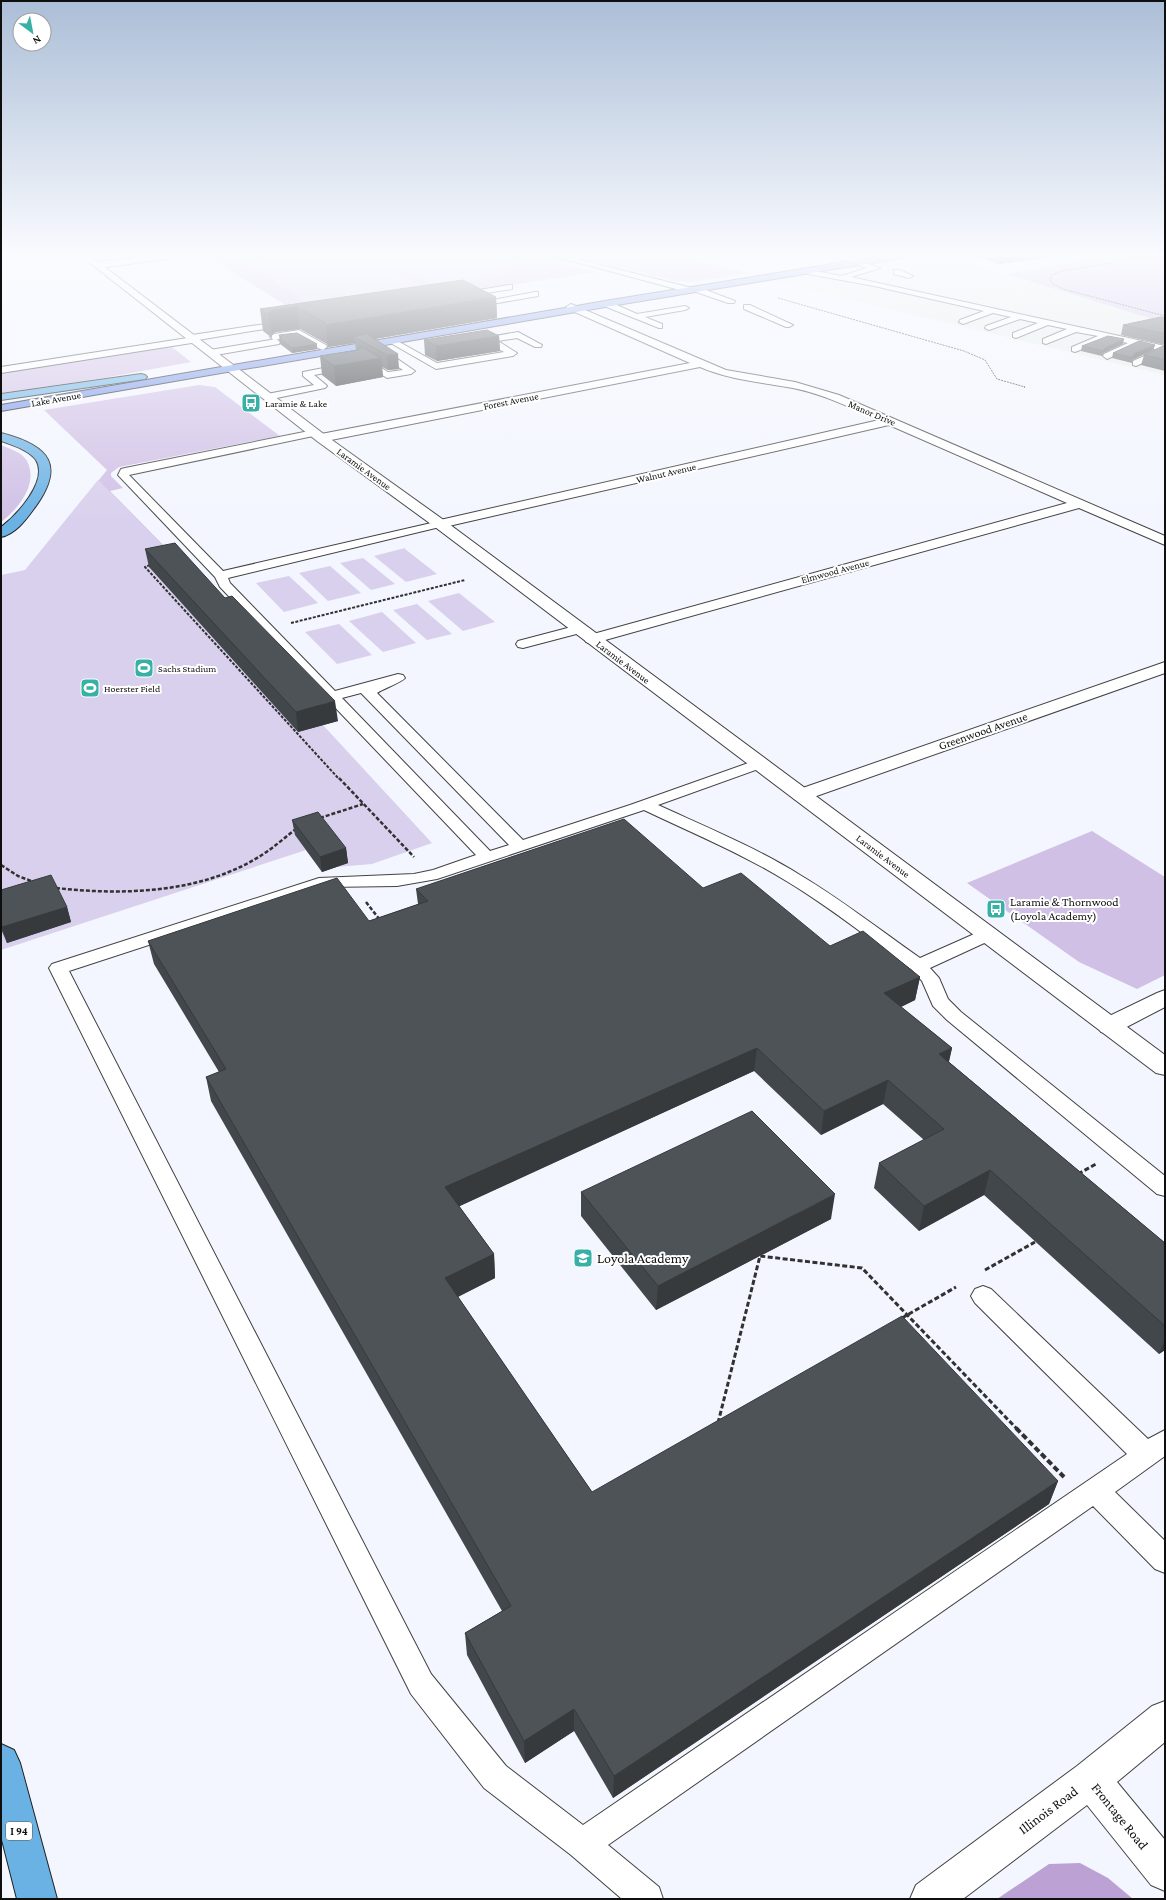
<svg xmlns="http://www.w3.org/2000/svg" width="1166" height="1900" viewBox="0 0 1166 1900" font-family="'Crimson Pro',serif">
<rect width="100%" height="100%" fill="#f3f6fe"/>
<path fill="#e6ede5" d="M928,255H941L1165,323V375L772,281Z"/>
<g fill="#d0c0e5">
<path d="M205,255H526L595,272L306,318Z"/>
<path d="M567,255H673L749,273L693,282L674,281Z"/>
<path d="M1117,255H1165V323L1006,274Z"/>
<path d="M172,347L191,362L104,378L1,393V373Z"/>
<path d="M199,385L215,387L280,436L119,467L111,473V476L123,488L110,491L178,560L12,587L107,470L44,410Z"/>
<path d="M1,445C10,449 22,452 27,461C39,484 18,509 1,522Z"/>
<path d="M1092,831L1165,877V975L1137,989L1079,962L967,883Z"/>
</g>
<path fill="#bba1d4" d="M1080,1863L1108,1878L1133,1899H997L1049,1864Z"/>
<g fill="#d9d0ed">
<path d="M282,255H503L530,263L496,269L508,275L435,286L409,273L395,272L431,291L319,309L240,260Z"/>
<path d="M98,480L178,560L323,725L432,843L372,864L336,867L322,872L306,850L1,950V575L25,570Z"/>
<path d="M405,548V549L437,574L406,582L374,556Z"/>
<path d="M363,558L395,584L371,590L340,563Z"/>
<path d="M330,566L361,593L328,601L299,573Z"/>
<path d="M289,576L318,603L284,612L256,583Z"/>
<path d="M459,593L495,622L463,631L428,601Z"/>
<path d="M417,604L452,634L427,640L393,610Z"/>
<path d="M382,612L416,643L383,652L349,621Z"/>
<path d="M339,624L372,655L337,664L305,632Z"/>
</g>
<g fill="none" stroke-linecap="round" stroke-linejoin="round">
<g stroke="#424242" stroke-width="2">
<g id="service">
<path d="M550,255H561L692,288L698,287L735,301L734,303H728L693,291L687,292Z"/>
<path d="M834,255H843L880,268L851,277L1165,346V353L1136,366L1133,365V361L1158,350L1138,345L1107,359L1103,356L1104,354L1128,343L1107,339L1075,352L1072,351V347L1098,336L1076,332L1046,344L1043,343V339L1067,329L1048,325L1016,338L1013,337V333L1038,323L1020,319L989,330L985,328L986,326L1011,317L993,313L963,324L959,322L960,320L984,311L874,286L803,273L799,271L803,269L842,276L867,268L834,257Z"/>
<path d="M894,270H900L913,276L909,278L894,274Z"/>
<path d="M509,285H512V289L461,297L457,295L461,293Z"/>
<path d="M535,292H538V296L492,304L488,302L492,300Z"/>
<path d="M604,302H610L637,314L685,306L689,308L685,310L645,317L662,324V328H659L604,306Z"/>
<path d="M744,305H750L793,325L789,327H786L744,309Z"/>
<path d="M285,321H288V325L192,341L188,338L192,335Z"/>
<path d="M299,330L326,345L327,347L323,350L320,349L298,336L274,340L270,337L274,334Z"/>
<path d="M518,332L542,345L541,347H535L517,338L498,341L517,353L513,356L436,369L387,341L388,339H394L437,363L504,352L483,341L489,337Z"/>
<path d="M276,339L280,342L279,344L210,356L206,353L210,350Z"/>
<path d="M377,346L380,347L415,371L411,374L387,378L357,359L361,356L364,357L388,372L403,370L374,351L373,349Z"/>
<path d="M344,364L347,365V369L314,375L325,384L327,386L325,388L267,400L262,397L267,394L314,385L303,376V372Z"/>
<path d="M314,430L318,431L319,433L318,435L129,475L223,571L440,521L444,522L446,524L444,526L228,578L230,583L335,691L398,674L403,675L405,678C402,682 383,689 377,693L523,840L630,805L754,761H764L767,764L764,767L658,805C706,827 755,847 800,875C842,900 880,930 920,958L981,931L987,929L993,931L996,935L993,939L930,968L939,978L948,999L961,1012L1165,1176V1196L1157,1194L947,1020L933,1006L922,981L912,970C871,940 831,908 788,882C743,854 692,833 644,810L437,879L397,886L326,887L69,971L431,1674L506,1766L583,1825L1127,1454L975,1303L971,1296L975,1289L983,1286L991,1289L1148,1439L1165,1430V1456L1115,1492L1165,1541V1573L1155,1569L1093,1506L608,1845L659,1887L663,1899H622L571,1855L484,1788L411,1694L49,968L52,964L319,878L414,874L433,870L476,855L220,587L215,577L118,475L121,469L125,468ZM361,693L363,695L509,845L490,851L342,698Z"/>
<path d="M579,625L584,626L585,629L584,632L523,648L518,647L516,644L518,641Z"/>
</g>
</g>
<g stroke="#424242" stroke-width="2">
<g id="minor">
<path d="M157,255H178L174,258L99,268L95,265L99,262Z"/>
<path d="M571,304L726,370L795,382L839,395L1165,536V545L1079,508L598,642L592,644L586,642L584,639L586,636L1067,503L889,425L440,528L435,527L433,524L435,521L440,520L879,420C851,408 823,394 793,388C761,382 730,380 700,367L321,442L315,438L321,434L690,363L568,309L566,307Z"/>
<path d="M194,337L198,338L199,340L198,342L1,373V367Z"/>
<path d="M1165,662V673L808,799L801,801L794,799L791,795L794,791Z"/>
<path d="M1165,990V1007L1117,1032L1109,1034L1101,1032L1097,1026L1101,1020L1157,993Z"/>
</g>
</g>
<g stroke="#424242" stroke-width="2">
<g id="tertiary">
<path d="M80,255H89L325,435L445,521L1165,1055V1075L1156,1073L435,527L317,441Z"/>
<path d="M1165,1701V1742L1117,1782L1165,1840V1891L1151,1885L1087,1805L963,1899H910L916,1885L1077,1766L1152,1706Z"/>
</g>
</g>
<g stroke="#202020" stroke-width="2">
<path id="primary" d="M888,255H906L902,258L611,306L1,411V405L611,300Z"/>
</g>
<g stroke="#202020" stroke-width="2">
<g id="motorway">
<path d="M141,374L145,375L147,377L145,379L1,400V394Z"/>
<path d="M1,433C51,446 66,466 33,510C25,521 15,534 1,537V527C16,516 49,481 36,460C29,450 12,445 1,441Z"/>
<path d="M1,1744L14,1750L20,1763L57,1899H17L1,1836Z"/>
</g>
</g>
<g stroke="#313131" stroke-width="1" stroke-dasharray="2 1" stroke-linecap="butt">
<path d="M1165,257L1128,258L1112,263L1062,271L1052,275L1050,280L1053,284L1063,289L1165,316"/>
<path d="M778,298L964,351L985,360L997,379L1025,387"/>
</g>
<path stroke="#313131" stroke-width="1.5" stroke-dasharray="2.5 1" stroke-linecap="butt" d="M1024,387H1025"/>
<g stroke="#313131" stroke-width="2" stroke-dasharray="3 1.5" stroke-linecap="butt">
<path d="M150,565L145,567L339,779"/>
<path d="M291,623L465,580"/>
</g>
<g stroke="#313131" stroke-width="2.5" stroke-dasharray="4 2" stroke-linecap="butt">
<path d="M339,778L414,857"/>
<path d="M320,818L363,804"/>
<path d="M1,865L18,876L34,882"/>
<path d="M56,888C129,896 211,893 272,848C280,842 288,835 296,829"/>
<path d="M366,902L380,920"/>
</g>
<g stroke="#313131" stroke-width="3" stroke-dasharray="5 2.5" stroke-linecap="butt">
<path d="M1078,1174L1096,1164"/>
<path d="M985,1270L1035,1242"/>
<path d="M902,1318L956,1287"/>
<path d="M718,1423L760,1256L862,1268L1017,1429"/>
</g>
<path stroke="#313131" stroke-width="4" stroke-dasharray="6 3" stroke-linecap="butt" d="M1016,1428L1064,1477"/>
<use href="#service" fill="#fff" fill-rule="evenodd"/>
<use href="#minor" fill="#fff" fill-rule="evenodd"/>
<use href="#tertiary" fill="#fff" fill-rule="evenodd"/>
<use href="#primary" fill="#7898e9" fill-rule="evenodd"/>
<use href="#motorway" fill="#6bb2e4" fill-rule="evenodd"/>
</g>
<g fill="#42474b">
<path d="M970,255H1061L1000,264Z"/>
<path d="M496,297L497,318L375,339L399,369L388,370L382,367L383,377L336,386L322,375L320,356L356,350L355,343L328,347L327,344L300,329L276,332L272,334V338L263,331L260,309Z"/>
<path d="M1165,318V345L1121,335L1123,325Z"/>
<path d="M279,335L317,349L292,353L280,344Z"/>
<path d="M499,336L500,351L437,361L425,355L424,340Z"/>
<path d="M1123,344L1103,353L1102,356L1081,351L1082,346Z"/>
<path d="M1155,345L1153,350L1132,360V363L1112,358L1113,353Z"/>
<path d="M1165,345V371L1141,365L1144,355Z"/>
<path d="M145,549L338,721L298,732L149,567Z"/>
<path d="M292,820L346,848L348,863L322,872L295,835Z"/>
<path d="M703,888L830,946L920,977L915,1000L901,1007L952,1048L949,1062L1165,1243V1350L1159,1354L984,1195L919,1231L874,1188L879,1163L924,1140L883,1104L821,1135L754,1071L459,1206L494,1254L495,1278L458,1297L592,1492L1058,1481L1049,1504L613,1798L574,1731L525,1763L467,1655L465,1633L502,1611L211,1101L206,1077L219,1072L154,964L148,941L369,921L418,904L416,889Z"/>
<path d="M1,890L67,907L71,922L7,943L1,929Z"/>
<path d="M581,1192L831,1219L656,1310L581,1216Z"/>
</g>
<g fill="#363a3d">
<path d="M1011,255H1061L1000,264L1001,256Z"/>
<path d="M496,297L497,318L362,341L354,337L355,343L328,347L326,325Z"/>
<path d="M297,307L300,329L276,332L272,334L268,313L273,310Z"/>
<path d="M499,336L500,351L437,361L436,346Z"/>
<path d="M1124,339L1123,344L1103,353L1102,356L1103,351L1105,348Z"/>
<path d="M317,344V349L292,353V348Z"/>
<path d="M1155,345L1153,350L1132,360L1134,354Z"/>
<path d="M398,354L399,369L388,370L387,355Z"/>
<path d="M381,358L383,377L336,386L334,366Z"/>
<path d="M335,701L338,721L298,732L296,712Z"/>
<path d="M346,848L348,863L322,872L320,857Z"/>
<path d="M67,907L71,922L7,943L2,927Z"/>
<path d="M920,977L915,1000L880,1017L884,993Z"/>
<path d="M757,1048L754,1071L447,1212L445,1187Z"/>
<path d="M952,1048L946,1072L939,1054Z"/>
<path d="M888,1080L883,1104L821,1135L824,1111Z"/>
<path d="M990,1170L984,1195L919,1231L924,1206Z"/>
<path d="M835,1194L831,1219L656,1310L658,1286Z"/>
<path d="M494,1254L495,1278L447,1302L445,1278Z"/>
<path d="M1165,1339V1350L1159,1354Z"/>
<path d="M1058,1481L1049,1504L613,1798L614,1776Z"/>
<path d="M574,1709V1731L525,1763L524,1741Z"/>
</g>
<g fill="#4d5357" stroke="#363a3d">
<path d="M996,255H1011L1001,256Z"/>
<path d="M463,280L496,297L326,325L324,322L297,307L273,310L268,313L269,316L260,309Z"/>
<path d="M1161,317L1165,318V334L1123,325Z"/>
<path d="M487,330L499,336L436,346L424,340Z"/>
<path d="M297,333L317,344L292,348L280,339L281,337L279,335Z"/>
<path d="M367,334L398,354L387,355L354,337Z"/>
<path d="M1108,336L1124,339L1105,348L1103,351L1082,346Z"/>
<path d="M1139,341L1155,345L1134,354L1133,358L1113,353Z"/>
<path d="M1165,345V360L1144,355Z"/>
<path d="M362,347L381,358L334,366L320,356L358,350Z"/>
<path d="M175,543L225,598L232,596L335,701L296,712L145,549Z"/>
<path d="M318,812L346,848L320,857L292,820Z"/>
<path d="M624,819L703,888L741,873L830,946L863,931L920,977L884,993L952,1048L939,1054L1165,1243V1326L990,1170L924,1206L879,1163L944,1129L888,1080L824,1111L757,1048L445,1187L494,1254L445,1278L592,1492L902,1316L1058,1481L614,1776L574,1709L524,1741L465,1633L511,1606L206,1077L226,1069L148,941L337,878L369,921L428,901L416,889Z"/>
<path d="M51,875L67,907L2,927L1,925V890Z"/>
<path d="M752,1111L835,1194L658,1286L581,1192Z"/>
</g>
<linearGradient id="sky" x2="0" y2="1"><stop stop-color="#abbed7"/><stop offset="0.49" stop-color="#fafbff"/><stop offset="1" stop-color="#fafbff" stop-opacity="0"/></linearGradient>
<rect width="1166" height="521" fill="url(#sky)"/>
<defs>
<g id="bus-square" transform="scale(1)"><rect x="-9" y="-9" width="18" height="18" rx="4" fill="#37b0a5" stroke="#fff"/><path d="M-5-6H5V4H4V6H2V4H-2V6H-4V4H-5ZM-3.5-4V0h7V-4ZM-3.5 1.2v1.5H-2V1.2ZM2 1.2v1.5H3.5V1.2Z" fill="#fff"/></g>
<g id="stadium-square" transform="scale(1)"><rect x="-9" y="-9" width="18" height="18" rx="4" fill="#37b0a5" stroke="#fff"/><path d="M0-5a6.5 5 0 1 0 0 10a6.5 5 0 1 0 0-10ZM-3.5-1.8h7v3.6h-7Z" fill="#fff"/></g>
<g id="school-square" transform="scale(1)"><rect x="-9" y="-9" width="18" height="18" rx="4" fill="#37b0a5" stroke="#fff"/><path d="M0-5L7-2L0 1L-7-2ZM-4 1L0 2.5L4 1V4Q0 6-4 4Z" fill="#fff"/></g>
</defs>
<g fill-rule="evenodd">
<use href="#bus-square" x="251" y="403"/>
<use href="#stadium-square" x="144" y="668"/>
<use href="#stadium-square" x="90" y="688"/>
<use href="#bus-square" x="996" y="909"/>
<use href="#school-square" x="583" y="1258"/>
</g>
<g text-anchor="middle" dominant-baseline="central" stroke-width="4" stroke-linejoin="round" paint-order="stroke">
<g font-size="10" fill="#0f0f0f" stroke="#fff">
<text transform="translate(56 399) rotate(-10)">Lake Avenue</text>
<text transform="translate(511 401) rotate(-11)">Forest Avenue</text>
<text transform="translate(872 413) rotate(23)">Manor Drive</text>
<text transform="translate(364 469) rotate(36)">Laramie Avenue</text>
<text transform="translate(666 473) rotate(-13)">Walnut Avenue</text>
<text transform="translate(835 571) rotate(-15)">Elmwood Avenue</text>
<text transform="translate(623 662) rotate(37)">Laramie Avenue</text>
<text transform="translate(883 856) rotate(37)">Laramie Avenue</text>
</g>
<g font-size="10" fill="#0f0f0f" stroke="#fff" text-anchor="start">
<text x="265" y="403">Laramie &amp; Lake</text>
<text x="158" y="668">Sachs Stadium</text>
<text x="104" y="688">Hoerster Field</text>
</g>
<rect fill="#fff" stroke="#575757" stroke-width="1" x="6" y="1822" width="26" height="18" rx="3"/>
<g font-size="11" font-weight="bold" fill="#0f0f0f">
<text x="19" y="1831">I 94</text>
</g>
<g font-size="12" fill="#0f0f0f" stroke="#fff">
<text transform="translate(983 731) rotate(-19)">Greenwood Avenue</text>
</g>
<g font-size="12" fill="#0f0f0f" stroke="#fff" text-anchor="start">
<text x="1010" y="902">Laramie &amp; Thornwood<tspan x="1010" dy="14">(Loyola Academy)</tspan></text>
</g>
<g font-size="14" fill="#0f0f0f" stroke="#fff" text-anchor="start">
<text x="597" y="1258">Loyola Academy</text>
</g>
<g font-size="14" fill="#0f0f0f" stroke="#fff">
<text transform="translate(1048 1810) rotate(-37)">Illinois Road</text>
<text transform="translate(1120 1816) rotate(51)">Frontage Road</text>
</g>
</g>
<rect width="1166" height="1900" fill="none" stroke="#0f0f0f" stroke-width="4"/>
<g transform="translate(32 32) rotate(148)"><circle r="19" fill="#ffffff" stroke="#9f9f9f"/>
<path d="M0-3L7 15L0 10L-7 15Z" fill="#37b0a5"/>
<text y="-6" font-size="11" font-weight="bold" text-anchor="middle" fill="#0f0f0f">N</text>
</g>
</svg>
